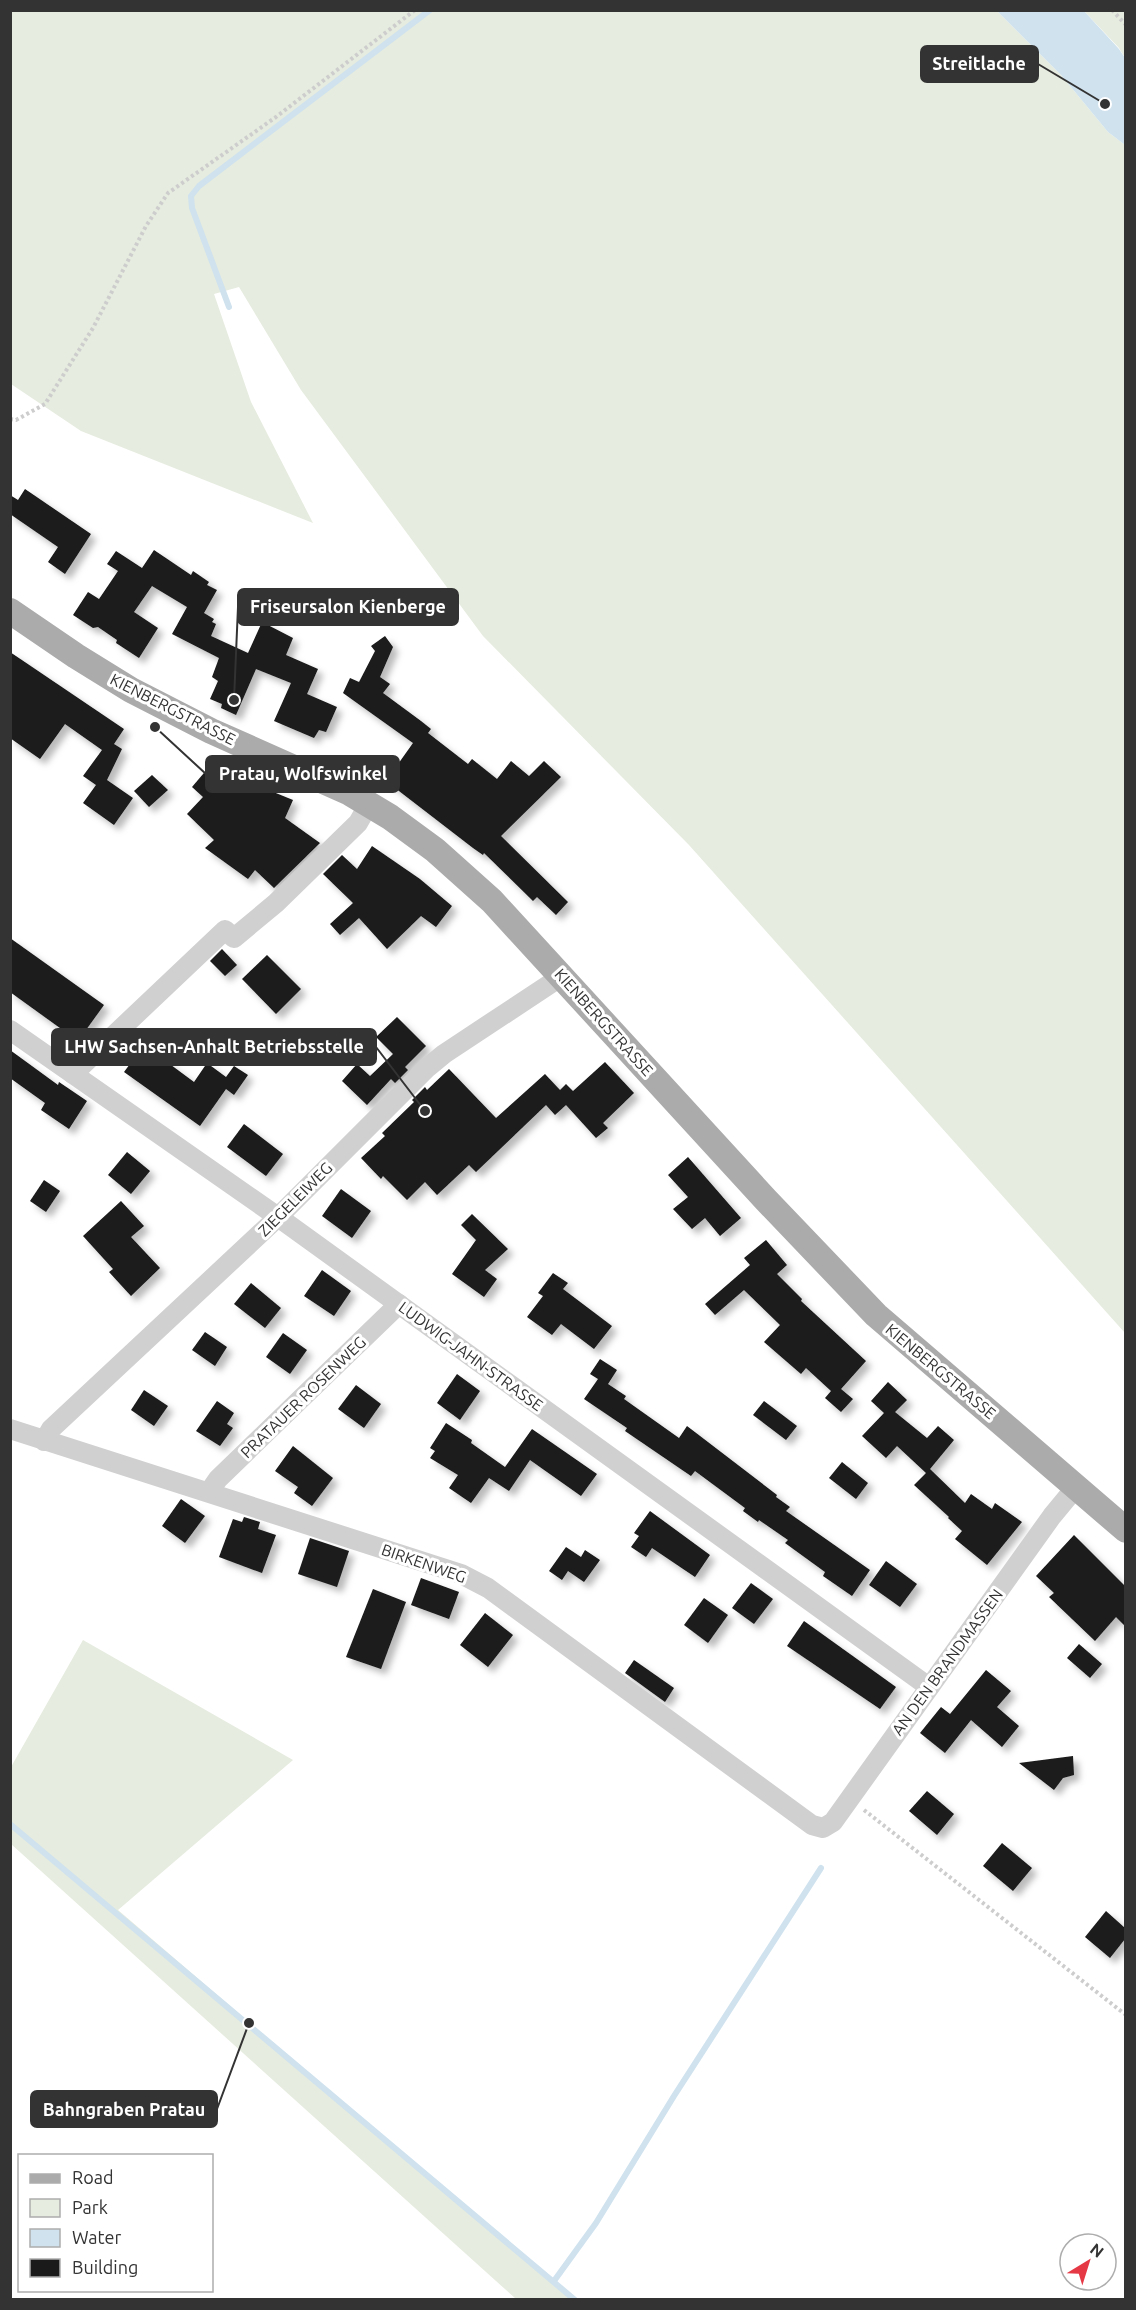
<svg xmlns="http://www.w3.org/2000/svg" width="1136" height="2310" viewBox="0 0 1136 2310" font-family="Ubuntu,sans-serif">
<defs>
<filter id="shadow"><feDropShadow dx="5.5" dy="5.5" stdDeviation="3" flood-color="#0004"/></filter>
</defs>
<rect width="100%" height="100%" fill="#fff"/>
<g fill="#e6ecdf">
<path d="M10,11H997L1061,75L1108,132L1125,145V1333L689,845L483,636L301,390L239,287L214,294L251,402L313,523L81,431L11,384Z"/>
<path d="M1084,11H1125V58L1119,48Z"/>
<path d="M83,1640L293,1760L118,1910L572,2299H516L11,1844V1767Z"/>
</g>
<path fill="#cfe2ee" d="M997,11H1084L1119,49L1125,58V145L1108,132L1061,75Z"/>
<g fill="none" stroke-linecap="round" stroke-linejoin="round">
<g stroke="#cfe2ee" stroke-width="6">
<path d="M229,307L192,208L191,196L199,186L430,10"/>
<path d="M10,1824L575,2300"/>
<path d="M554,2281L596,2223L674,2096L821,1868"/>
</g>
</g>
<g fill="#1a1a1a" filter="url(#shadow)">
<path d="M25,489L91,534L65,574L48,562L58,547L10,514V495L18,500Z"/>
<path d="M154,550L191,575L193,571L209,582L207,585L217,590L204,613L214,619L212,622L216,624L211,636L248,653L262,622L293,638L286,655L318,669L307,694L337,707L326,732L319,730L314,738L274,721L291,683L256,669L236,715L221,708L222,704L210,699L218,681L212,677L219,658L172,634L187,607L152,586L134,612L158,628L139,658L116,643L117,640L98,627L93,628L73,615L88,592L99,599L118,571L107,564L116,551L142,568Z"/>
<path d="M385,636L393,647L380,677L390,684L383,693L421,721L431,729L428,733L468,764L472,759L497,779L511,761L529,776L544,761L561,777L501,836L568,902L556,915L537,897L533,901L484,853L483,855L473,848L386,781L413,743L343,693L350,678L359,682L375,651L371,646Z"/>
<path d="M10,652L124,729L114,744L122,749L107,780L133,798L114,825L83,803L96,785L83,776L102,750L65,724L40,759L10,738Z"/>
<path d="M209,767L235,789L239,778L293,800L285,818L320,843L274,888L255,870L248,879L205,848L214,840L187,814L203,797L192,787Z"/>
<path d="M152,775L168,790L149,807L134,791Z"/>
<path d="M372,846L420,879L452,906L436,927L421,916L387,949L359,918L340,935L330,924L353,903L323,874L342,855L357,869Z"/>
<path d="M10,938L104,1005L78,1041L10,992Z"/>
<path d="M222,949L237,965L225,976L210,961Z"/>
<path d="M267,955L301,989L276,1014L242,979Z"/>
<path d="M397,1017L426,1046L405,1067L408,1070L395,1083L391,1079L367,1105L342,1081L357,1064L370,1076L393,1054L376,1037Z"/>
<path d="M144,1045L194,1082L207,1063L226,1077L234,1066L248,1075L234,1095L226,1089L200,1126L124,1072Z"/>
<path d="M10,1050L58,1085L59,1082L87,1101L69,1129L41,1110L45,1103L10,1078Z"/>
<path d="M605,1062L634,1093L603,1123L608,1128L596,1138L566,1105L555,1115L546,1105L476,1172L469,1165L437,1195L425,1182L407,1200L383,1176L381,1179L361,1158L385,1136L382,1133L414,1102L412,1100L425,1087L427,1090L449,1069L496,1118L545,1074L560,1090L566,1084L573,1091Z"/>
<path d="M244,1124L283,1154L266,1176L227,1147Z"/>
<path d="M127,1152L150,1171L131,1194L108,1175Z"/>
<path d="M688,1157L741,1218L720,1236L705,1218L692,1229L673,1209L688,1197L668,1175Z"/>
<path d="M44,1180L60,1191L46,1212L30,1201Z"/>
<path d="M341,1189L371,1211L352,1238L322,1216Z"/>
<path d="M121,1201L144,1226L131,1237L160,1268L131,1296L109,1272L113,1269L83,1236Z"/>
<path d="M472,1214L508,1249L485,1270L497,1279L484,1297L452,1274L476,1240L461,1225Z"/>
<path d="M766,1240L787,1265L777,1274L802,1299L801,1301L866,1361L841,1389L853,1399L841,1412L825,1398L831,1391L806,1368L801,1374L764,1342L780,1325L744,1290L715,1315L705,1304L750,1265L744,1258Z"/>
<path d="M322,1270L351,1291L334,1316L304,1296Z"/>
<path d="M553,1273L568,1283L563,1289L612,1326L594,1349L561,1324L552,1335L527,1317L543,1296L538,1293Z"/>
<path d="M251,1283L281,1308L265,1328L234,1304Z"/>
<path d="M205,1332L227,1347L215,1366L192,1350Z"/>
<path d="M283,1333L307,1350L290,1374L266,1357Z"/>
<path d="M600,1359L617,1370L608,1384L626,1396L624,1399L679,1438L687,1426L777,1495L776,1497L790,1507L786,1511L870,1570L852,1596L823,1576L825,1572L785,1543L788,1540L759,1520L758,1522L743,1511L745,1508L695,1471L691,1476L625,1431L627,1428L584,1399L598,1379L590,1374Z"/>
<path d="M457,1374L480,1391L460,1420L437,1403Z"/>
<path d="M888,1382L907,1400L895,1412L927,1438L938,1426L954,1440L930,1469L965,1503L971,1494L992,1509L995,1503L1022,1522L987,1565L955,1539L962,1531L948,1518L949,1517L914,1485L926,1473L897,1446L886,1458L862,1436L884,1413L871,1401Z"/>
<path d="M356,1385L381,1404L364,1428L338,1409Z"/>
<path d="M144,1390L168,1406L154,1426L131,1410Z"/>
<path d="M217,1401L234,1413L227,1424L233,1428L220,1446L196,1431Z"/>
<path d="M764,1401L797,1426L786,1440L753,1415Z"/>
<path d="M446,1423L472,1440L471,1443L505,1467L532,1429L597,1474L581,1496L530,1460L509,1491L489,1478L471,1503L449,1488L458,1475L430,1458L435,1451L430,1448Z"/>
<path d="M293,1446L333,1478L312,1506L294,1493L298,1487L275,1471Z"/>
<path d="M842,1462L868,1483L856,1499L829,1478Z"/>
<path d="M181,1499L205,1516L185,1543L162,1526Z"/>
<path d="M650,1511L710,1555L695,1577L652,1548L646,1557L631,1547L639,1536L634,1533Z"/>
<path d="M244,1517L260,1522L258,1529L276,1535L262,1573L219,1557L233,1519L242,1522Z"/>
<path d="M1074,1535L1125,1586V1626L1116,1617L1095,1641L1049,1597L1054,1593L1036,1576Z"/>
<path d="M310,1538L349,1551L337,1587L298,1574Z"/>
<path d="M566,1547L581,1557L585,1550L600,1560L584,1582L568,1571L562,1580L549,1571Z"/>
<path d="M886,1561L917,1584L900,1607L869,1585Z"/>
<path d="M421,1578L459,1592L449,1619L411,1605Z"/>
<path d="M751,1583L773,1599L754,1624L732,1608Z"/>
<path d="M373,1589L406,1602L381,1669L346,1657Z"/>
<path d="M704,1598L728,1615L708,1643L684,1625Z"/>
<path d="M485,1613L513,1635L488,1667L460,1645Z"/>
<path d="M804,1621L896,1687L880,1709L787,1646Z"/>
<path d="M1079,1644L1102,1664L1090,1678L1067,1658Z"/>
<path d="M634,1660L674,1688L665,1702L625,1673Z"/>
<path d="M986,1670L1011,1691L997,1707L1019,1726L1002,1747L971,1720L945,1753L920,1733L941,1707L950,1714Z"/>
<path d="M1073,1756L1074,1775L1063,1778L1054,1790L1019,1763Z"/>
<path d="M927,1791L954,1814L937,1835L909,1811Z"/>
<path d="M1002,1843L1032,1868L1013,1891L983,1866Z"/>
<path d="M1106,1911L1125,1928V1939L1110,1958L1085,1937Z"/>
</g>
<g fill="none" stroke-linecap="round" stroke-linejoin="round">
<g stroke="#cdcdcd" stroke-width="4" stroke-dasharray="3 3" stroke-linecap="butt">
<path d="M1112,10L1126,25"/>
<path d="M10,419L16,420L45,404L93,328L146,226L168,193L276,117L415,10"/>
<path d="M864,1810L1126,2015"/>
</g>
<g stroke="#d0d0d0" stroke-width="20">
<path d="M10,1030L278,1217L929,1687"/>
<path d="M73,1074L225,930L234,938L276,903L358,823L369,804"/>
<path d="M10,1429L461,1574L488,1588L812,1825L823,1828L833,1822L1052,1516L1076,1487"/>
<path d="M44,1441L51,1429L278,1217L427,1068L444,1054L562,976"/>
<path d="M209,1492L218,1479L399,1304"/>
</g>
<path stroke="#ababab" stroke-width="26" d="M10,611L76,656L131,690L211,731L350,793L390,817L435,850L492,901L766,1200L876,1315L1126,1530"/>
</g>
<g text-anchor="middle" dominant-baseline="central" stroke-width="6" stroke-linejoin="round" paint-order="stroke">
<g font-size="16" fill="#333" stroke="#fff">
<text transform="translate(173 709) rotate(27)">KIENBERGSTRASSE</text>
<text transform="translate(604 1022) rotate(48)">KIENBERGSTRASSE</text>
<text transform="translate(295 1199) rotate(-45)">ZIEGELEIWEG</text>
<text transform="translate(471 1356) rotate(36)">LUDWIG-JAHN-STRASSE</text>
<text transform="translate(941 1371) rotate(40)">KIENBERGSTRASSE</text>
<text transform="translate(303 1397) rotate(-44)">PRATAUER ROSENWEG</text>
<text transform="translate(424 1563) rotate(19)">BIRKENWEG</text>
<text transform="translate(947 1662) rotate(-54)">AN DEN BRANDMASSEN</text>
</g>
</g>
<path fill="none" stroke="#333" stroke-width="2" d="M1105 104L1038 64M234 700L238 607M155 727L206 774M425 1111L376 1047M249 2023L217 2109"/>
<g fill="#333" stroke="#fff" stroke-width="2">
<circle cx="1105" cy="104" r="6"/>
<circle cx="234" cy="700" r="6"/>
<circle cx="155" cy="727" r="6"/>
<circle cx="425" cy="1111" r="6"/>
<circle cx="249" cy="2023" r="6"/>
</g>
<g fill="#333" stroke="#333" stroke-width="2">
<rect x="921" y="46" width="117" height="36" rx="6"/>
<rect x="238" y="589" width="220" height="36" rx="6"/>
<rect x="206" y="756" width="193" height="36" rx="6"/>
<rect x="52" y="1029" width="324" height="36" rx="6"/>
<rect x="31" y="2091" width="186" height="36" rx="6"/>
</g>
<g font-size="18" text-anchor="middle" font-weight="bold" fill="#fff">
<text x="979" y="70">Streitlache</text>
<text x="348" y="613">Friseursalon Kienberge</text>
<text x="303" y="780">Pratau, Wolfswinkel</text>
<text x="214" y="1053">LHW Sachsen-Anhalt Betriebsstelle</text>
<text x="124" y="2116">Bahngraben Pratau</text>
</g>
<rect width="1136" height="2310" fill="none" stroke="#333333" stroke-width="24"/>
<rect x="18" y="2154" width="195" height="138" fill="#ffffff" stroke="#adadad" stroke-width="1.5"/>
<rect x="30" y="2174" width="30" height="9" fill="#ababab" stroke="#adadad" stroke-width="1.5"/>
<text x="72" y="2184" font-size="18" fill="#333333">Road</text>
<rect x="30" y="2199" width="30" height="18" fill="#e6ecdf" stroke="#adadad" stroke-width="1.5"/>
<text x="72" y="2214" font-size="18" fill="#333333">Park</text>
<rect x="30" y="2229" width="30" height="18" fill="#cfe2ee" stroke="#adadad" stroke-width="1.5"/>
<text x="72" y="2244" font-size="18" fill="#333333">Water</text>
<rect x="30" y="2259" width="30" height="18" fill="#1a1a1a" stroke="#adadad" stroke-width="1.5"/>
<text x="72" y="2274" font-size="18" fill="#333333">Building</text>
<g transform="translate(1088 2262) rotate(38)"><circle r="28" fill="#ffffff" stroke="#adadad" stroke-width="1.5"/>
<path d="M0-4.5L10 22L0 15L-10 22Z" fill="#e63946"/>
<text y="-9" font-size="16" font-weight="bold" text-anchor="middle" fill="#333333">N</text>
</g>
</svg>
